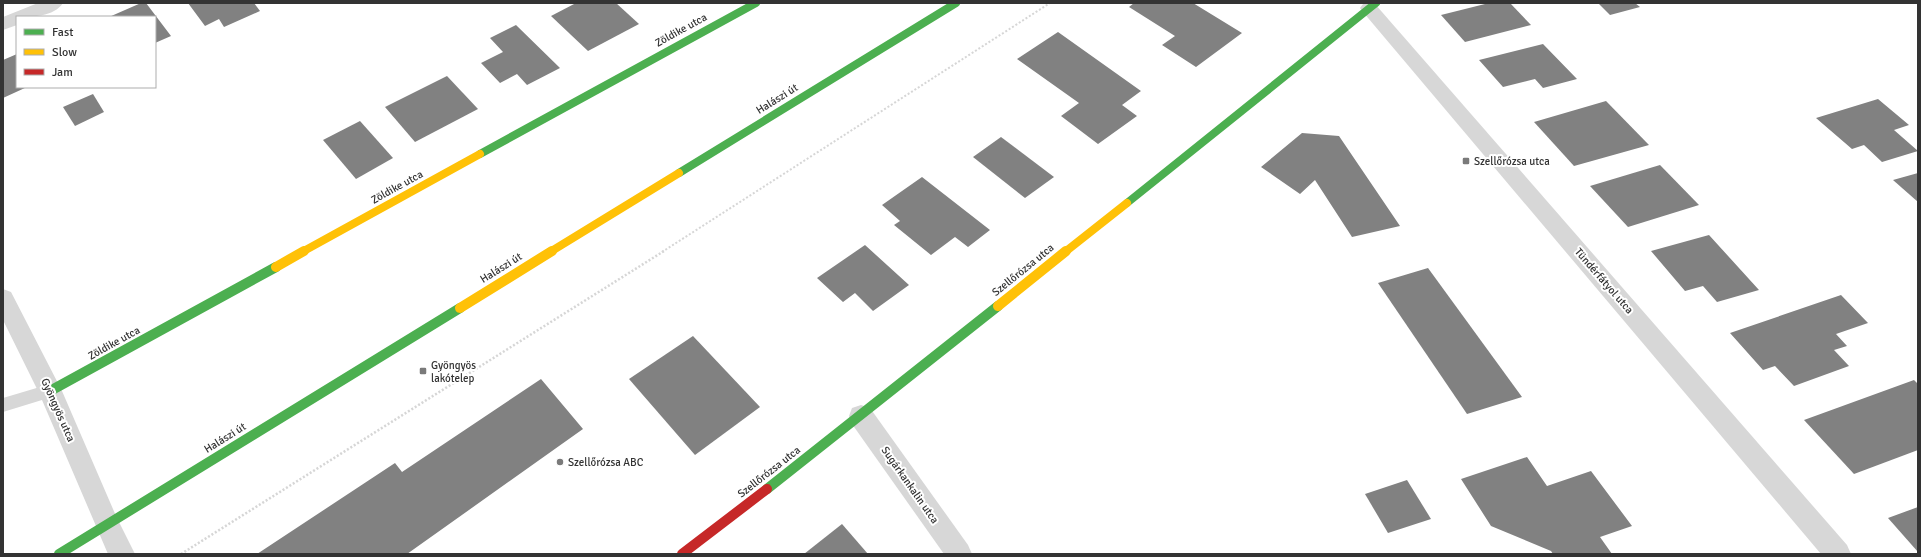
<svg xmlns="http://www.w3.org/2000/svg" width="1921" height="557" viewBox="0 0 1921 557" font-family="Signika,sans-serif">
<rect width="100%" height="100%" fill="#fff"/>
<g fill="#818181">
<path d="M141,3H146L171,36L155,43V17H109Z"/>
<path d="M188,3H254L260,11L224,27L219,19L205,26Z"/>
<path d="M576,3H616L639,24L588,51L551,16Z"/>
<path d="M1134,3H1193L1242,33L1196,67L1162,45L1175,36L1129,7Z"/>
<path d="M1489,3H1510L1531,25L1465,42L1441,15Z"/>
<path d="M1598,3H1635L1640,7L1610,15Z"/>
<path d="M516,25L560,68L527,85L517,74L500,83L481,63L503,52L490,38Z"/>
<path d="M1058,32L1141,91L1122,105L1137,116L1098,144L1061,116L1079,103L1017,59Z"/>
<path d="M1543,44L1577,79L1543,88L1535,79L1503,87L1479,60Z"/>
<path d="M17,54V87H27L3,98V60Z"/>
<path d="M447,76L478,109L415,142L385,107Z"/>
<path d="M93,94L104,112L75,126L63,107Z"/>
<path d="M1878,99L1909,125L1894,130L1918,151L1882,162L1864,145L1852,149L1816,118Z"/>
<path d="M1606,101L1649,145L1574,166L1534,122Z"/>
<path d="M360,121L393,158L356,179L323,140Z"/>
<path d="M1302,133L1339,136L1400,226L1352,237L1315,180L1300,194L1261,167Z"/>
<path d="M1001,137L1054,177L1025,198L973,157Z"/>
<path d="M1660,165L1699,205L1628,227L1590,186Z"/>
<path d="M1918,173V202L1893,180Z"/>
<path d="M922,177L990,230L968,247L955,237L931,255L894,225L900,221L882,205Z"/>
<path d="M1709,235L1759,290L1717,302L1703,286L1685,291L1651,251Z"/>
<path d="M865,245L909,285L873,311L855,293L843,302L817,278Z"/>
<path d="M1428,268L1522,397L1467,414L1378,283Z"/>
<path d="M1841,295L1868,323L1836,334L1847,346L1834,350L1849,366L1794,386L1775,366L1763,370L1730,333Z"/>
<path d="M693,336L760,407L695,455L629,379Z"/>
<path d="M541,379L583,429L407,554H257L395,463L402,472Z"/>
<path d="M1914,380L1918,384V450L1854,474L1804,420Z"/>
<path d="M1527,457L1547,486L1591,471L1632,526L1600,537L1612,554H1553L1551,551L1491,526L1461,479Z"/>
<path d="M1407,480L1431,519L1388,533L1365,494Z"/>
<path d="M1918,507V552L1888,518Z"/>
<path d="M842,524L868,554H804Z"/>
</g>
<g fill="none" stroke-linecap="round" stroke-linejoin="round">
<path stroke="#d6d6d6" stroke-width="2" stroke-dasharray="2 2" stroke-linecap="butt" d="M662,252L1050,3"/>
<path stroke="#d6d6d6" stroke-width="2.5" stroke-dasharray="2 2" stroke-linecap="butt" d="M181,554L664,251"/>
<path fill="#d7d7d7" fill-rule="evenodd" d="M50,384L55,386L58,391L55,396L3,412V398Z"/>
<g fill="#d7d7d7" fill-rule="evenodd">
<path d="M38,3H63C54,17 31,17 17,17V25L3,30V17Z"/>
<path d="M1372,3L1375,4L1847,545L1851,554H1821L1363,12L1360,8L1363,4Z"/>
<path d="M3,289L11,292L62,391L116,516L135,554H108L39,393L3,320Z"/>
<path d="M861,405L870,408L968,545L972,554H944L852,424L849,416L852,408Z"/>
</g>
<g stroke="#4caf50" stroke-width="8">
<path d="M480,154L756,3"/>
<path d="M679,173L956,3"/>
<path d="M1127,203L1376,3"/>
</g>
<g stroke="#4caf50" stroke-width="10">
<path d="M50,391L276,267"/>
<path d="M767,489L998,306"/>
<path d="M59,554L460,308"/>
</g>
<g stroke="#ffc107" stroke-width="8">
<path d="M302,252L480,154"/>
<path d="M550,252L679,173"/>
<path d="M1065,252L1127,203"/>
</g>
<g stroke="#ffc107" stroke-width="10">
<path d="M276,267L304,251"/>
<path d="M998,306L1066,251"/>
<path d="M460,308L552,251"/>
</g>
<path stroke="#c62828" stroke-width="10" d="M682,554L767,489"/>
</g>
<g fill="#7a7a7a" stroke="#fff" stroke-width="1.5">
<rect x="1462" y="157" width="8" height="8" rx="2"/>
<rect x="419" y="367" width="8" height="8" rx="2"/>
<circle cx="560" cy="462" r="4"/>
</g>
<g text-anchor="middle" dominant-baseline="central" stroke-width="4" stroke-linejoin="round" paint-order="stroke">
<g font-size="11" fill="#333" stroke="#fff">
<text transform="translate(681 30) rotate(-29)">Zöldike utca</text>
<text transform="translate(777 99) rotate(-32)">Halászi út</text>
<text transform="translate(397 187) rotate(-29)">Zöldike utca</text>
<text transform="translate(501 268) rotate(-32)">Halászi út</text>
<text transform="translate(1023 270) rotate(-39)">Szellőrózsa utca</text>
<text transform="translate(1604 281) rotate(49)">Tündérfátyol utca</text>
<text transform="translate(114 343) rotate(-29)">Zöldike utca</text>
<text transform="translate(58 410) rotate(66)">Gyöngyös utca</text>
<text transform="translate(225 438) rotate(-32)">Halászi út</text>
<text transform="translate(769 472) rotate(-38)">Szellőrózsa utca</text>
<text transform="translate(910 485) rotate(55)">Sugárkankalin utca</text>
</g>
<g font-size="11" fill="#333" stroke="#fff" text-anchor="start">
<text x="1474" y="161">Szellőrózsa utca</text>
<text x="431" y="365">Gyöngyös<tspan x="431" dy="13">lakótelep</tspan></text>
<text x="568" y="462">Szellőrózsa ABC</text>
</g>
</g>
<rect width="1921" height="557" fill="none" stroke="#333333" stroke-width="8"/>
<rect x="16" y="16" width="140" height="72" fill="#ffffff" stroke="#adadad"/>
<rect x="24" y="29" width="20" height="6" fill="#4caf50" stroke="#adadad"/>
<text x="52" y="36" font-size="12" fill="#333333">Fast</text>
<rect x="24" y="49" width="20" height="6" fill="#ffc107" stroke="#adadad"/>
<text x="52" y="56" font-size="12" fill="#333333">Slow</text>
<rect x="24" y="69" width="20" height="6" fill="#c62828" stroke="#adadad"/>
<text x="52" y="76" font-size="12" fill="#333333">Jam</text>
</svg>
